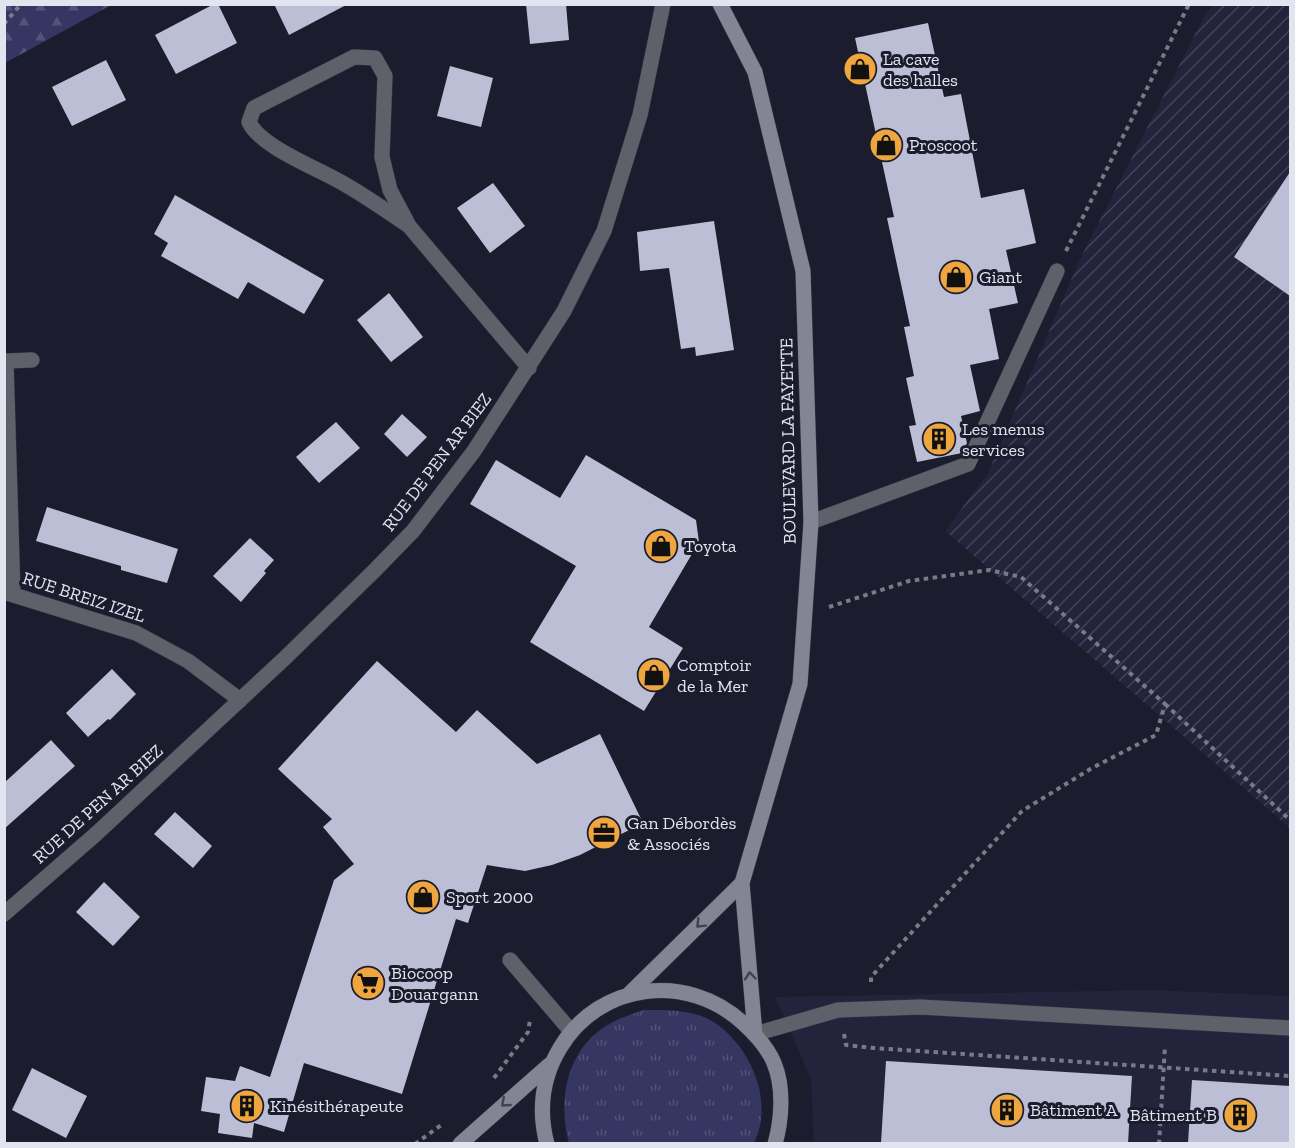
<svg xmlns="http://www.w3.org/2000/svg" width="1295" height="1148" viewBox="0 0 1295 1148" font-family="'Zilla Slab',serif">
<defs>
<pattern id="industrial-furrows" width="10" height="10" patternUnits="userSpaceOnUse" patternTransform="scale(1.5)"><rect width="10" height="10" fill="#23243b"/><path d="M-1 1l2-2M0 10L10 0M9 11l2-2" fill="none" stroke="#434458"/></pattern>
<pattern id="grass-tufts" width="24" height="20" patternUnits="userSpaceOnUse" patternTransform="scale(1.5)"><rect width="24" height="20" fill="#353661"/><path d="M3 7l-1-3M5 7V3M7 7l1-3M15 17l-1-3M17 17v-4M19 17l1-3" fill="none" stroke="#525378"/></pattern>
<pattern id="forest-firs" width="22" height="20" patternUnits="userSpaceOnUse" patternTransform="scale(1.5)"><rect width="22" height="20" fill="#353661"/><path d="M5 1l3.5 6h-7zM16 11l3.5 6h-7z" fill="#525378"/></pattern>
</defs>
<rect width="100%" height="100%" fill="#1b1c2d"/>
<path fill="#23243b" d="M1152,990L1290,996V1143H814L811,1079L775,997Z"/>
<path fill="url(#industrial-furrows)" d="M1213,5H1290V828L945,531L988,473L1081,257L1206,13Z"/>
<path fill="url(#grass-tufts)" d="M643,1010C666,1010 691,1009 712,1021C750,1045 775,1100 754,1143H569C557,1099 567,1045 613,1022C622,1017 633,1014 643,1010Z"/>
<path fill="url(#forest-firs)" d="M5,4H111V5L5,63Z"/>
<g fill="#bbbed5">
<path d="M214,4H218L237,43L176,74L155,35Z"/>
<path d="M274,4H348L289,35Z"/>
<path d="M526,4H566L569,40L530,44Z"/>
<path d="M928,23L944,97L961,94L981,198L1024,189L1036,243L1006,250L1018,303L989,309L999,359L970,365L980,411L961,416L967,443L962,453L917,462L909,426L916,425L906,378L914,376L904,327L910,326L887,218L894,217L855,38Z"/>
<path d="M106,60L126,100L72,126L52,87Z"/>
<path d="M450,66L493,78L481,127L437,116Z"/>
<path d="M1290,172V296L1234,257Z"/>
<path d="M493,183L525,226L490,253L457,208Z"/>
<path d="M175,195L324,280L304,314L248,282L238,299L161,256L168,243L154,234Z"/>
<path d="M714,221L734,350L696,356L695,347L681,349L669,268L640,271L637,232Z"/>
<path d="M389,293L423,337L391,362L357,320Z"/>
<path d="M402,414L427,437L407,457L384,434Z"/>
<path d="M336,422L360,448L319,483L296,457Z"/>
<path d="M586,455L696,520L699,542L649,627L683,648L644,711L530,642L576,566L470,504L496,460L560,498Z"/>
<path d="M47,507L178,549L167,583L121,570V566L36,541Z"/>
<path d="M250,538L274,560L264,571L266,573L241,602L213,576Z"/>
<path d="M377,661L456,732L477,710L537,764L600,734L643,823L580,855L552,865L525,871L487,865L468,923L456,919L402,1094L304,1063L284,1132L254,1123L252,1138L218,1133L220,1114L201,1111L206,1077L235,1081L240,1066L270,1077L334,880L354,864L323,827L332,819L278,769Z"/>
<path d="M112,669L136,694L110,720L108,719L88,737L66,713Z"/>
<path d="M51,740L75,766L4,829V783Z"/>
<path d="M175,812L212,846L193,868L154,834Z"/>
<path d="M104,882L140,917L113,946L76,912Z"/>
<path d="M886,1061L1132,1076L1128,1143H881Z"/>
<path d="M32,1068L87,1096L66,1138L12,1110Z"/>
<path d="M1192,1080L1290,1086V1143H1188Z"/>
</g>
<g fill="none" stroke-linecap="round" stroke-linejoin="round">
<g stroke="#373848" stroke-width="16">
<g id="lane">
<path d="M811,522L968,464L1057,271"/>
<path d="M510,960L570,1030"/>
<path d="M755,1034L838,1010L920,1007L1290,1028"/>
</g>
</g>
<g stroke="#373848" stroke-width="16">
<g id="street">
<path d="M409,226C388,212 367,197 346,185C320,169 261,148 249,122L254,108L354,57L375,58L385,76L382,157L390,190L409,226L529,368"/>
<path d="M4,592L136,633L188,661L240,700"/>
<path d="M13,594L6,361L32,360"/>
<path d="M4,914L96,834L286,657L374,571L413,531L474,451L564,311L604,231L640,115L663,4"/>
</g>
</g>
<g stroke="#373848" stroke-width="16">
<g id="secondary">
<path d="M720,4L755,72L803,271L811,522L800,684L742,883L755,1034"/>
<path d="M630,993L742,883"/>
<path d="M460,1144L549,1065"/>
<path d="M547,1144C538,1110 542,1078 560,1048C599,982 688,972 743,1023C755,1034 768,1048 774,1063C784,1087 782,1119 775,1144"/>
</g>
</g>
<g stroke="#797a89" stroke-width="4" stroke-dasharray="4.5 4.5" stroke-linecap="butt">
<path d="M4,24L21,4"/>
<path d="M1066,251L1189,4"/>
<path d="M829,607L909,581L989,570L1021,577L1165,704L1156,735L1092,768L1022,811L871,977V984"/>
<path d="M1165,704L1290,820"/>
<path d="M844,1034L846,1045L874,1048L1290,1076"/>
<path d="M494,1078L528,1032L530,1020"/>
<path d="M415,1144L444,1123"/>
<path d="M1159,1144L1165,1046"/>
</g>
<use href="#lane" stroke="#5f6069" stroke-width="15"/>
<use href="#street" stroke="#5f6069" stroke-width="15"/>
<use href="#secondary" stroke="#848594" stroke-width="15"/>
</g>
<defs><path id="oneway-chevron" d="M-2-3.5L2.5 0L-2 3.5" fill="none" stroke-width="1.6" stroke-linecap="round" stroke-linejoin="round" transform="scale(1.5)"/></defs>
<g stroke="#404151">
<use href="#oneway-chevron" transform="translate(700 924) rotate(135)"/>
<use href="#oneway-chevron" transform="translate(750 976) rotate(-95)"/>
<use href="#oneway-chevron" transform="translate(505 1103) rotate(139)"/>
</g>
<defs>
<g id="shop-disc" transform="scale(1.725)"><circle r="9.5" fill="#f0a63f" stroke="#1b1c2d"/><path d="M-5-2.5h2.3a2.7 3.5 0 0 1 5.4 0H5L5.5 6h-11ZM-1.5-2.5h3a1.5 2.3 0 0 0-3 0Z" fill="#111"/></g>
<g id="building-disc" transform="scale(1.725)"><circle r="9.5" fill="#f0a63f" stroke="#1b1c2d"/><path d="M-4-6H4V6H1V3H-1V6H-4ZM-2.5-4.3h1.7v1.8h-1.7ZM.8-4.3h1.7v1.8H.8ZM-2.5-1h1.7V.8h-1.7ZM.8-1h1.7V.8H.8Z" fill="#111"/></g>
<g id="office-disc" transform="scale(1.725)"><circle r="9.5" fill="#f0a63f" stroke="#1b1c2d"/><path d="M-6-3h4V-5.5h4V-3h4V5H-6ZM-1-4.5V-3h2v-1.5ZM-6 0V1H6V0Z" fill="#111"/></g>
<g id="supermarket-disc" transform="scale(1.725)"><circle r="9.5" fill="#f0a63f" stroke="#1b1c2d"/><path d="M-6-5.5h2.5l.6 2H6L4.5 2H-2.5L-4.4-4H-6ZM-1.5 3.2a1.3 1.3 0 1 0 .1 0ZM3 3.2a1.3 1.3 0 1 0 .1 0Z" fill="#111"/></g>
</defs>
<g fill-rule="evenodd">
<use href="#shop-disc" x="860" y="69"/>
<use href="#shop-disc" x="886" y="145"/>
<use href="#shop-disc" x="956" y="277"/>
<use href="#building-disc" x="939" y="439"/>
<use href="#shop-disc" x="661" y="546"/>
<use href="#shop-disc" x="654" y="675"/>
<use href="#office-disc" x="604" y="833"/>
<use href="#shop-disc" x="423" y="897"/>
<use href="#supermarket-disc" x="368" y="983"/>
<use href="#building-disc" x="247" y="1106"/>
<use href="#building-disc" x="1007" y="1110"/>
<use href="#building-disc" x="1240" y="1115"/>
</g>
<g text-anchor="middle" dominant-baseline="central" stroke-width="6" stroke-linejoin="round" paint-order="stroke">
<g font-size="18" fill="#e2e4f0" stroke="#1b1c2d" text-anchor="start">
<text x="883" y="59">La cave<tspan x="883" dy="21">des halles</tspan></text>
<text x="909" y="145">Proscoot</text>
<text x="979" y="277">Giant</text>
<text x="962" y="429">Les menus<tspan x="962" dy="21">services</tspan></text>
<text x="684" y="546">Toyota</text>
<text x="677" y="665">Comptoir<tspan x="677" dy="21">de la Mer</tspan></text>
<text x="627" y="823">Gan Débordès<tspan x="627" dy="21">&amp; Associés</tspan></text>
<text x="446" y="897">Sport 2000</text>
<text x="391" y="973">Biocoop<tspan x="391" dy="21">Douargann</tspan></text>
<text x="270" y="1106">Kinésithérapeute</text>
<text x="1030" y="1110">Bâtiment A</text>
<text x="1217" y="1115" text-anchor="end">Bâtiment B</text>
</g>
<g font-size="18" fill="#e2e4f0" stroke="#1b1c2d">
<text transform="translate(788 441) rotate(-91)">BOULEVARD LA FAYETTE</text>
<text transform="translate(437 462) rotate(-53)">RUE DE PEN AR BIEZ</text>
<text transform="translate(84 597) rotate(18)">RUE BREIZ IZEL</text>
<text transform="translate(98 804) rotate(-42)">RUE DE PEN AR BIEZ</text>
</g>
</g>
<rect width="1295" height="1148" fill="none" stroke="#e2e4f0" stroke-width="12"/>
</svg>
